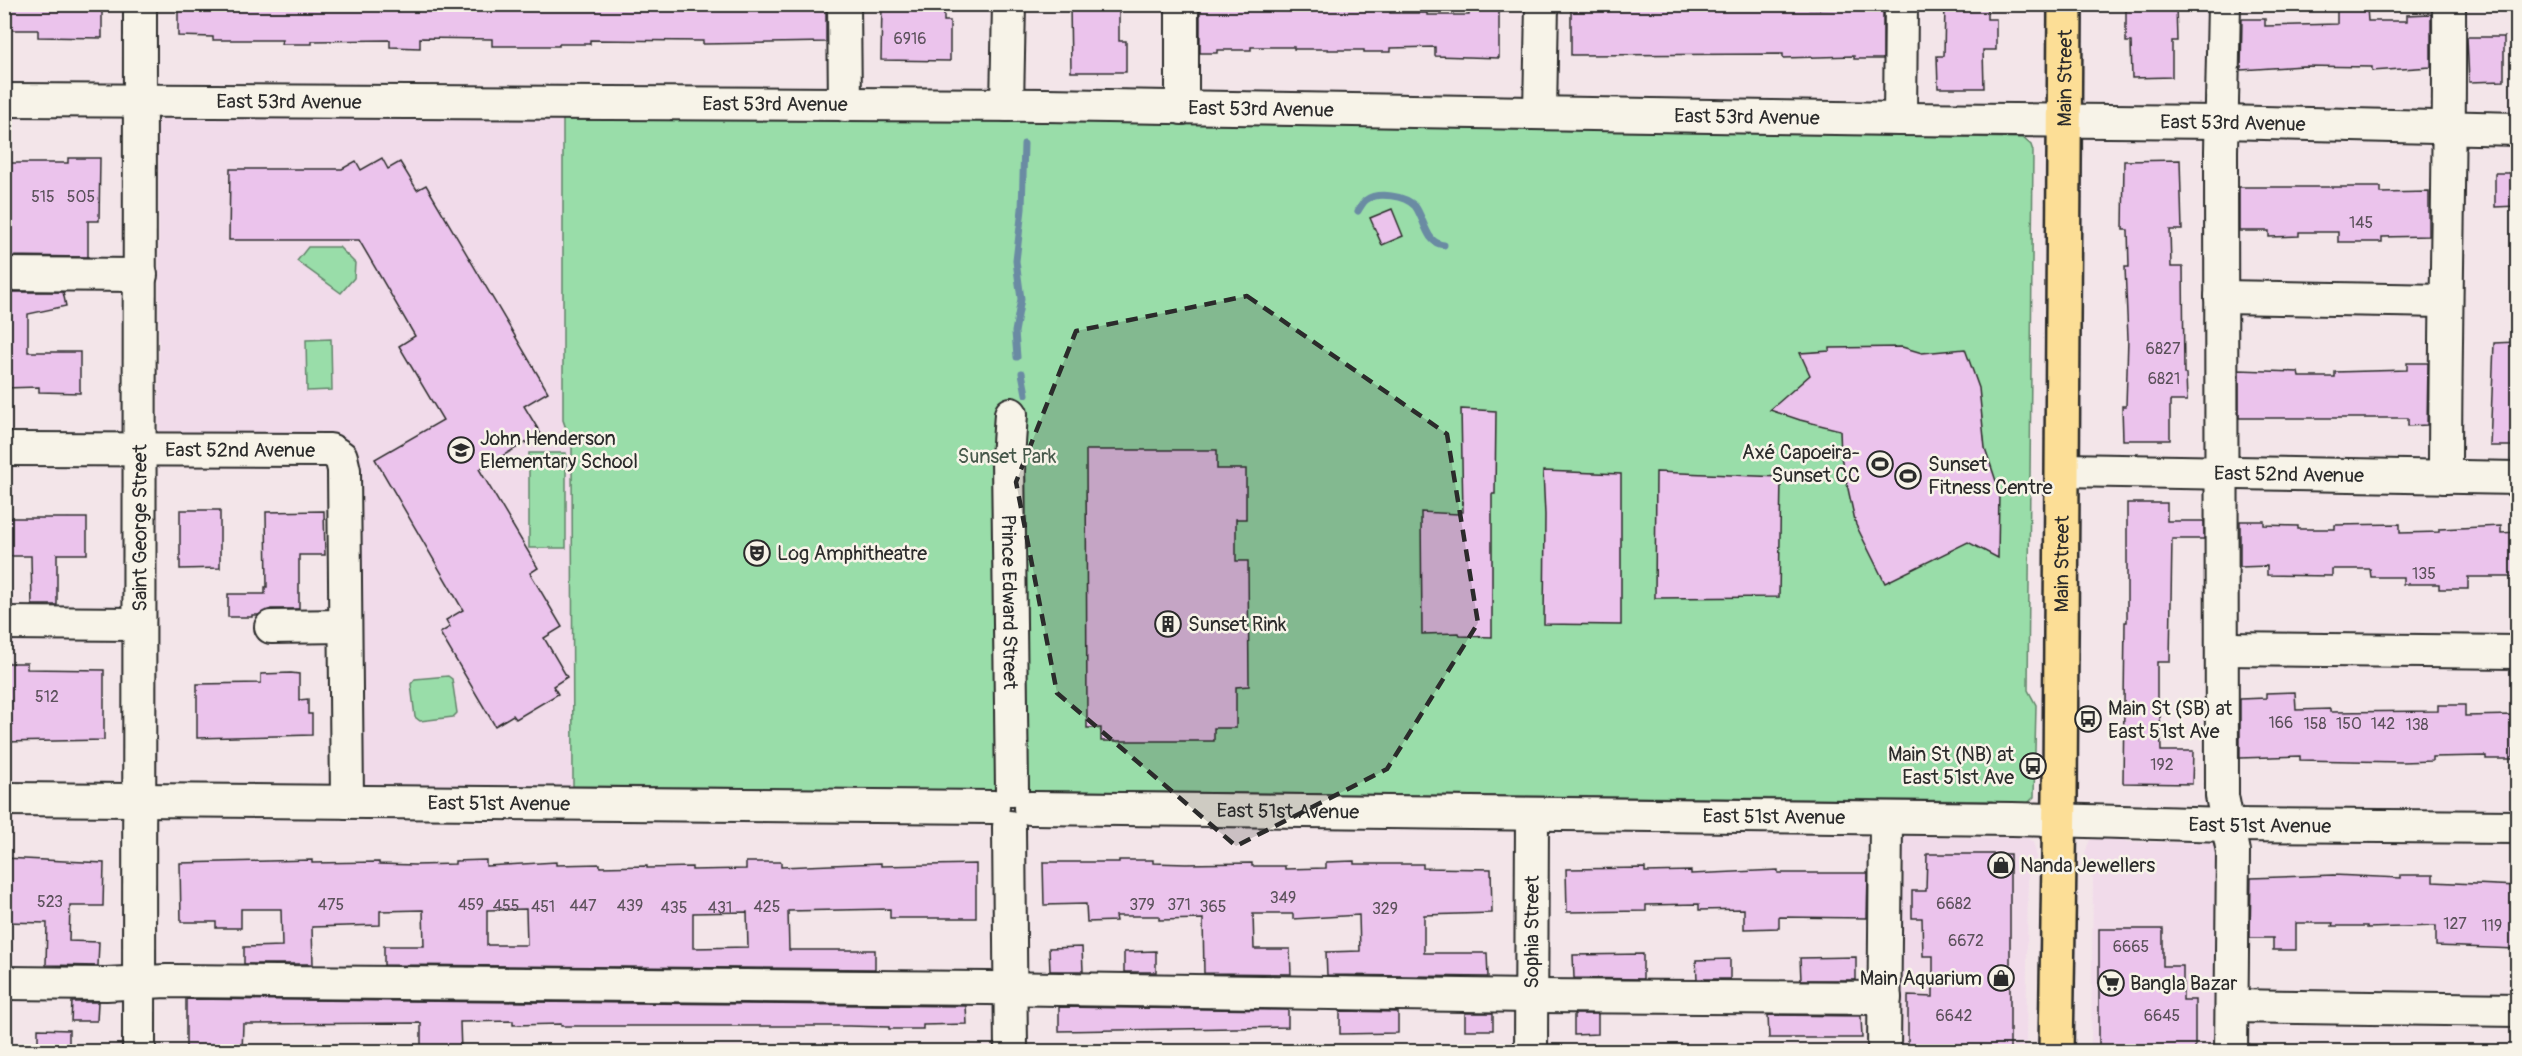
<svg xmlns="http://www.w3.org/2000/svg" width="2522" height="1056" viewBox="0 0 2522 1056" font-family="Pangolin,sans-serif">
<rect width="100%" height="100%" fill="#f3e5e9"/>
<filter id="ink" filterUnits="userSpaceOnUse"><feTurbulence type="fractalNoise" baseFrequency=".0167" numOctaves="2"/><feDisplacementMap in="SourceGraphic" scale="12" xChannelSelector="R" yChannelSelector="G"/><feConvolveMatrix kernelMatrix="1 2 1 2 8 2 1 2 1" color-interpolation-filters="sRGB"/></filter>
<g filter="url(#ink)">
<g fill="#f1dbea">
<path d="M167,116L563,117V420L572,446L573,786L366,785L360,781L355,466L159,436V158L155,151V123Z"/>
<path d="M2021,833L2033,842L2036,852V866L2028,876L2026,1051H1891L1890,834L1993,839L2002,834Z"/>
<path d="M2100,835H2114L2127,842L2218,843L2231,1051H2091L2093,879L2085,866V853L2089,842L2093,837Z"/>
</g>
<g fill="#99dda9" stroke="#62846a" stroke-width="1.5">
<path d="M563,117L1011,121L2023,138L2031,145L2033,151L2028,690L2036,705L2034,797L2023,808L2002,807L1993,801L573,786L572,446L563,420Z"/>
<path d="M308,247H339L355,263L354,278L341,293L297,261Z"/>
<path d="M331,339L332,390L307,391L306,340Z"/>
<rect x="529" y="453" width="37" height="95"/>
<path d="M448,676L452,679L457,713L453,717L420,721L415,717L411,684L415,679Z"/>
</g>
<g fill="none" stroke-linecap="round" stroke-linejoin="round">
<g stroke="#6a8ba3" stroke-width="7">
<path d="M1358,211C1360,208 1363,202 1366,200C1378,191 1405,196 1415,206C1425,219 1425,243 1444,245"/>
<path d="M1017,357L1015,332L1021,299L1016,261L1022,209L1024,144"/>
<path d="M1022,373L1026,394"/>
</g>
</g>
<g fill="#ebc3ec" stroke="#2b2b2b" stroke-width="1.5" fill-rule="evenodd">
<path d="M5,4H102V38L38,37V30H5Z"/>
<path d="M178,4H826V42L703,44V41L590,40V44H559V46H492V39L420,38V48L390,47V40L312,41V44H281L282,40H213V37L178,36Z"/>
<path d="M882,4H944V21H950V61L881,60Z"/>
<path d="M1070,4H1119V41H1126V72H1071Z"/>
<path d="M1200,4H1322V7L1390,5V13H1427V15H1469V4H1499V58L1435,56V47L1390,48V52H1364V50H1328V49H1294V47H1251V50H1217V53H1200Z"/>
<path d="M1571,4H1809V9L1854,8V4H1883V59H1854V56L1783,58V54L1571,55Z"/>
<path d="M1945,4H1987V19H1996V50H1983L1984,88H1938L1937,56H1944Z"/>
<path d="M2126,4H2176L2177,41H2172V77L2132,78L2131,42H2126Z"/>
<path d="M2337,8H2367L2368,21H2407V15L2431,14V67L2372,71V67L2303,66L2241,70L2242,19H2265V26L2337,24Z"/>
<path d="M2467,37H2504V81L2469,82Z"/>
<path d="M68,158H100L99,221H88V257L4,256V163H68Z"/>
<path d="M382,158L388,169L400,162L417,190L426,185L548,392L524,406L541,434L479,469L538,568L530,573L562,627L544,638L567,677L553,686L558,694L516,719L513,715L495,726L440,633L450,627L446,620L463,610L375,459L443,420L399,346L415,336L359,240H229L230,169H342L356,161L361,170Z"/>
<path d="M2180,160L2182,230H2170L2171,267H2183L2184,374H2186L2187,401H2170V440H2123L2122,406H2126L2128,338L2125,267H2129L2128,230H2123L2124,161Z"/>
<path d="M2495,173H2517V206L2495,207Z"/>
<path d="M2239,187H2381V193L2429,192V236L2382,237V242H2338V232H2299V236L2269,237V231H2239Z"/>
<path d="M1392,209L1403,236L1382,245L1370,218Z"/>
<path d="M4,292H63L66,306L28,314V352H80V393L39,392V387L4,388Z"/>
<path d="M2517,342V446H2490L2494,343Z"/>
<path d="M1902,347L1922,353L1965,349L1979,388L1985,448L1999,490L1998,558L1968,542L1885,583L1856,525L1841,457L1840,430L1800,420L1770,410L1810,375L1800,353L1830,351V348Z"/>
<path d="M2407,363H2428L2427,425L2408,426V418H2239V370L2298,372L2299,377H2335V372L2407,370Z"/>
<path d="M1461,409L1496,411L1495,494H1492V637L1460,636L1459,633L1422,634L1421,512L1458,514V512H1463Z"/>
<path d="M1086,450H1217V469H1246V519H1236V561H1248L1249,686L1236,687V728H1214V741H1101V728H1087Z"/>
<path d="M1543,471L1621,474V625L1544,624L1545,515Z"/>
<path d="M1656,472L1781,477L1779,597L1655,598Z"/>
<path d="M2127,503H2167V521H2204V539H2172L2170,662H2157V714H2160L2161,751H2193L2192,784L2123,783L2125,622H2127Z"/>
<path d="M180,510H220V568L180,569Z"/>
<path d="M324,511L325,555H299V609H271L259,615H252V617H228V594H265V587H267L266,512Z"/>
<path d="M4,518H87V554H57V605H32L31,556H4Z"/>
<path d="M2240,521H2264V525L2298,526V529H2335V525L2400,524V533L2439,532V529L2501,526V533L2517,532V577H2468V589H2439V584H2403V577H2371L2370,569H2332V576L2267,575V566L2240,567Z"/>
<path d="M4,663H27V669L104,670V740L4,742Z"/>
<path d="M291,673L299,674V700L308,699V714H312V735L197,738V684L261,683V674Z"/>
<path d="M2295,692L2296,710L2330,709V712L2438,711V705H2465V716L2513,715V759H2486V756L2432,757V761L2402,762L2300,760V756L2240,758V699L2266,698V693Z"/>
<path d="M1927,854H2010V1052H1908V996L1933,997V956H1923L1922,918H1912V891H1926Z"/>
<path d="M4,858L104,863L103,906H70L69,941L99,942L98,966L46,965L47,923L4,922Z"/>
<path d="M312,860V863L379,862V864L415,865L455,864V861L486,860V866L556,862V865L600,864V867L647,866V868L692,867V870L746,869V862H781V867L881,863V866L976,864V918H890V909L788,911L789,950H875V969L384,965V946H424L423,910L380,911V925L312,927L313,964H244V947L282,946L281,909H241V928H216V922H181L180,863ZM526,909L527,945H487V910ZM747,912L748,947L693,948V913Z"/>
<path d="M1119,860H1153V863L1186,864L1252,863V866H1285V869L1326,868V862L1354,861V864H1423V868L1491,869L1492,913L1424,915V953H1487L1488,977L1327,975L1326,952L1360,951L1359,915L1293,919V914H1253L1254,949H1290L1291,974L1204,973L1203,919L1159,920V916H1115L1116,921L1087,922L1086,904L1044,905L1043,862H1119Z"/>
<path d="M1645,868V872L1691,871V874L1778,870V873H1868L1867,918L1779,917V928L1744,929V909L1699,910V904L1646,905V911L1567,912L1566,869Z"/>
<path d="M2333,875L2401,878V875H2433V882L2517,886V949L2436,946V926L2367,928V926H2332L2333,923H2296V950H2273V938H2250L2251,878Z"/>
<path d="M2099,929H2163V966H2183V1000H2195V1052H2099Z"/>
<path d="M1082,947L1083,971H1050L1049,948Z"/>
<path d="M1156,951V972H1124V952Z"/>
<path d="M1643,954V979L1574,978L1573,955Z"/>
<path d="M1856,957V980H1801L1800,958Z"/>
<path d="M1730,959V979H1697L1696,960Z"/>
<path d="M186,999L966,1006L967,1024L923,1025V1029H889V1027L849,1026H561V1024L513,1025V1021L460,1022L461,1052H421V1023L243,1024L242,1052H186Z"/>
<path d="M72,1002H98L97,1021H71Z"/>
<path d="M1059,1007L1288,1010V1027L1059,1031Z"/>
<path d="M1340,1011L1398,1012V1033L1340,1034Z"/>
<rect x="1465" y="1013" width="28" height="17"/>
<path d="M1574,1014H1598V1034L1574,1035Z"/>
<path d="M1768,1015L1861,1016L1862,1038H1769Z"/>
<path d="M38,1029L69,1030V1052H38Z"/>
</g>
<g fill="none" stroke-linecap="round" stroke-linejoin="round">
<g stroke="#2b2b2b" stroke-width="36">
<g id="minor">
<path d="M844,4L845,105"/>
<path d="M2224,4L2221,151L2222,796L2233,852L2231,1052"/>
<path id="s1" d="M4,100L1045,105L1900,119L2222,122L2518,129"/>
<path d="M1007,105L1009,4"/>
<path d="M1182,108V4"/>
<path d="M1540,113L1542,4"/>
<path d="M1900,119L1901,4"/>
<path d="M4,274L141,275"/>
<path d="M2221,297L2445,301"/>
<path id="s2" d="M1011,414L1008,458L1012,790"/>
<path id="s3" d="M4,449L330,450L341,457L344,470L347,802"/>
<path id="s4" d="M2063,470L2518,478"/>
<path d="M2445,477C2445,319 2450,162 2449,4"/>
<path d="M4,623L139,624"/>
<path d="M271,627L345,626"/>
<path d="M2223,649L2518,652"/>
<path id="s5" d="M4,799L993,807"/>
<path id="s6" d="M1030,808L2012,819L2227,825L2518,827"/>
<path d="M1009,827L1011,1052"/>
<path d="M4,983L106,984L167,981L987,988L1531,996L1885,998"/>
<path d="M2232,1006L2518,1010"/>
<path id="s7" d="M139,1052L140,4"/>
<path id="s8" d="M1531,1052L1532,814"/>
<path d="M1884,1052L1886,819"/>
</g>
</g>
<g stroke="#2b2b2b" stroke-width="38">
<g id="major">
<path id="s9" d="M2056,1052L2060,795L2065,4"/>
</g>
</g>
<use href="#minor" stroke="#f7f3e8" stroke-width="32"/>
<use href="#major" stroke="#fcde96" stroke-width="33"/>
</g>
</g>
<path fill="#2b2b2b" fill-opacity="0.2" stroke="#2b2b2b" stroke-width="4.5" stroke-dasharray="12 8" stroke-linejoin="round" d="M1247,296L1447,434L1478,623L1387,769L1236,846L1057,693L1016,482L1076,331Z"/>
<defs>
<g id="school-ring" transform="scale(1.35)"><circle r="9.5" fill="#f7f3e8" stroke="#2b2b2b" stroke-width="1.5"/><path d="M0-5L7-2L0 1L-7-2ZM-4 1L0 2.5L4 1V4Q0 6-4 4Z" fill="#2b2b2b"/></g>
<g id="stadium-ring" transform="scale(1.35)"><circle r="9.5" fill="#f7f3e8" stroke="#2b2b2b" stroke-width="1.5"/><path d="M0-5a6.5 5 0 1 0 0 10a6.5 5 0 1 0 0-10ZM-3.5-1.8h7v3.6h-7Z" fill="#2b2b2b"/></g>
<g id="theatre-ring" transform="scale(1.35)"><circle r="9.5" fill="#f7f3e8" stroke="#2b2b2b" stroke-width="1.5"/><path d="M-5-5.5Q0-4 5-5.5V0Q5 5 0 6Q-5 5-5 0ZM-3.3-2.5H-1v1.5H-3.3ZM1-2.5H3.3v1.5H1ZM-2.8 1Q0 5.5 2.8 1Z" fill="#2b2b2b"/></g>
<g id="building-ring" transform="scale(1.35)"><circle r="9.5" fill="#f7f3e8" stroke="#2b2b2b" stroke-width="1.5"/><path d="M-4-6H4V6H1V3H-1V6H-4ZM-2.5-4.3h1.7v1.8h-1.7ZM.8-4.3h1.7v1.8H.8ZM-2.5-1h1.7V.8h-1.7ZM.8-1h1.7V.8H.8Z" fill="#2b2b2b"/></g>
<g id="bus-ring" transform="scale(1.35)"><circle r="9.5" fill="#f7f3e8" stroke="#2b2b2b" stroke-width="1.5"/><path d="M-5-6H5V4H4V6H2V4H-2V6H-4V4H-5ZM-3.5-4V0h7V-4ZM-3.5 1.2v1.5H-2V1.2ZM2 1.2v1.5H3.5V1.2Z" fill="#2b2b2b"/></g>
<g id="shop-ring" transform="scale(1.35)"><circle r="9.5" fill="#f7f3e8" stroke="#2b2b2b" stroke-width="1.5"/><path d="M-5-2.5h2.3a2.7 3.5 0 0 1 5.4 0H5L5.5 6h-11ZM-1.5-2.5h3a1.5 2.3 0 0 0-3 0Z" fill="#2b2b2b"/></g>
<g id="supermarket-ring" transform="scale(1.35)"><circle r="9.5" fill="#f7f3e8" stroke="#2b2b2b" stroke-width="1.5"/><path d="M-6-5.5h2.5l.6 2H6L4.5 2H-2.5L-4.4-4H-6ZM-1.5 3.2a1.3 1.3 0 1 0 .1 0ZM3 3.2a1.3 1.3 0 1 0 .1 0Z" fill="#2b2b2b"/></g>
</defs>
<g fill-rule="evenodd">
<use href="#school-ring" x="461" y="450"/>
<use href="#stadium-ring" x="1880" y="464"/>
<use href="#stadium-ring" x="1908" y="476"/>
<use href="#theatre-ring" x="757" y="553"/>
<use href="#building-ring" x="1168" y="624"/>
<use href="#bus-ring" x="2088" y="719"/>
<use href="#bus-ring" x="2033" y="766"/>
<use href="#shop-ring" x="2001" y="865"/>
<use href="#shop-ring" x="2001" y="978"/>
<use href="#supermarket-ring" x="2111" y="983"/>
</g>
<g text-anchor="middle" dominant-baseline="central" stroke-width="5" stroke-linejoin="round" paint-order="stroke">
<g font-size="16" fill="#5b515b">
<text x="910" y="39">6916</text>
<text x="43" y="197">515</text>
<text x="81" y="197">505</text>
<text x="2361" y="223">145</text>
<text x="2163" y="349">6827</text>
<text x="2164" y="379">6821</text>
<text x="2424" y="574">135</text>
<text x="47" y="697">512</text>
<text x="2281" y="723">166</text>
<text x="2315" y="724">158</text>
<text x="2349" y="724">150</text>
<text x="2383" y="724">142</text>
<text x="2417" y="725">138</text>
<text x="2162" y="765">192</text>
<text x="1283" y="898">349</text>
<text x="50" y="902">523</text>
<text x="1954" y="904">6682</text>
<text x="331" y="905">475</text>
<text x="471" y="905">459</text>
<text x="1142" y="905">379</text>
<text x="1179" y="905">371</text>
<text x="506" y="906">455</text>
<text x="583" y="906">447</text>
<text x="630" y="906">439</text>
<text x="543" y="907">451</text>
<text x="767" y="907">425</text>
<text x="1213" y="907">365</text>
<text x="674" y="908">435</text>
<text x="720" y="908">431</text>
<text x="1385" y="909">329</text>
<text x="2455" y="924">127</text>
<text x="2492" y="926">119</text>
<text x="1966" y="941">6672</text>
<text x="2131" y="947">6665</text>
<text x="1954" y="1016">6642</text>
<text x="2162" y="1016">6645</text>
</g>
<g font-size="20" fill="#2b2b2b" stroke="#f7f3e8">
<text stroke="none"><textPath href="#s9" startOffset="974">Main Street</textPath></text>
<text stroke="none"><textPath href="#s1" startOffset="285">East 53rd Avenue</textPath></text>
<text stroke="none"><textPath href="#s1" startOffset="771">East 53rd Avenue</textPath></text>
<text stroke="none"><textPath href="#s1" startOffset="1257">East 53rd Avenue</textPath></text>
<text stroke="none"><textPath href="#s1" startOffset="1743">East 53rd Avenue</textPath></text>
<text stroke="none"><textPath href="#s1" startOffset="2229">East 53rd Avenue</textPath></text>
<text stroke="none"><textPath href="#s3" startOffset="236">East 52nd Avenue</textPath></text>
<text stroke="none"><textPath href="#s4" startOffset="226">East 52nd Avenue</textPath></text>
<text stroke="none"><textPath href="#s7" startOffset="524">Saint George Street</textPath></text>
<text stroke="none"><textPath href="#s9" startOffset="488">Main Street</textPath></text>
<text stroke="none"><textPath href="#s2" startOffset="188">Prince Edward Street</textPath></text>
<text stroke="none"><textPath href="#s5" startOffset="495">East 51st Avenue</textPath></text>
<text stroke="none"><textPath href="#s6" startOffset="258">East 51st Avenue</textPath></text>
<text stroke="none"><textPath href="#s6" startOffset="744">East 51st Avenue</textPath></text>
<text stroke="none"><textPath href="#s6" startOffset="1230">East 51st Avenue</textPath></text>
<text stroke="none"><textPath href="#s8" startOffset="120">Sophia Street</textPath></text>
</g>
<g font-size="20" fill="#2b2b2b" stroke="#f7f3e8" text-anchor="start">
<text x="480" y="438">John Henderson<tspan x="480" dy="23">Elementary School</tspan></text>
<text x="1860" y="452" text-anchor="end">Axé Capoeira-<tspan x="1860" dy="23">Sunset CC</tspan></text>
<text x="1928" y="464">Sunset<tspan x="1928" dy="23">Fitness Centre</tspan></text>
<text x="777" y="553">Log Amphitheatre</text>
<text x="1188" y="624">Sunset Rink</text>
<text x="2108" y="708">Main St (SB) at<tspan x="2108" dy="23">East 51st Ave</tspan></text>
<text x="2014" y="754" text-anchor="end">Main St (NB) at<tspan x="2014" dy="23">East 51st Ave</tspan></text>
<text x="2020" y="865">Nanda Jewellers</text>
<text x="1982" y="978" text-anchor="end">Main Aquarium</text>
<text x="2130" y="983">Bangla Bazar</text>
</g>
<g font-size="20" fill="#46584a" stroke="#f7f3e8">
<text x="1007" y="456">Sunset Park</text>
</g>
</g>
<rect width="2522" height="1056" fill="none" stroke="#f7f3e8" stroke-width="24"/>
<rect x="12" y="12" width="2498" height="1032" fill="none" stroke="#2b2b2b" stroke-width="2" filter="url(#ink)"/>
</svg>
